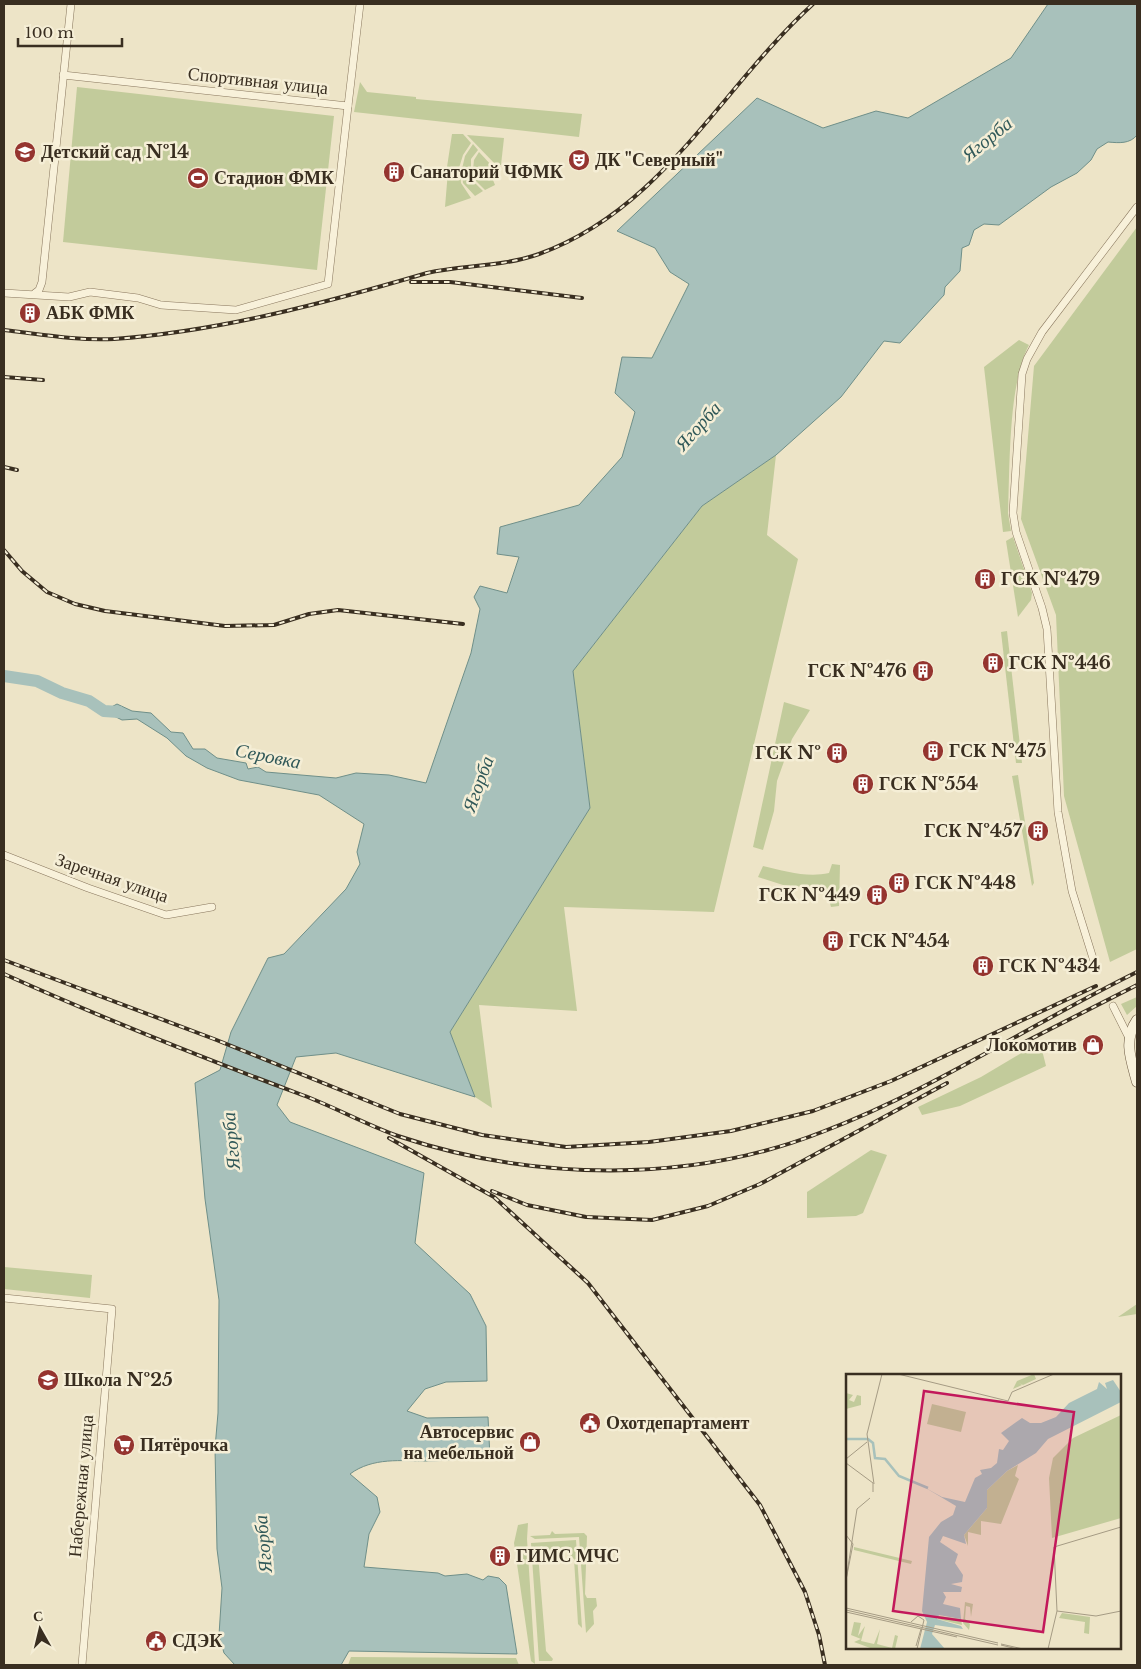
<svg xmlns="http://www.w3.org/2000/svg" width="1141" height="1669" viewBox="0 0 1141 1669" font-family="'Libre Baskerville',serif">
<rect width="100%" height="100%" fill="#ede4c7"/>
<g fill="#c2cb9b">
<path d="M360,82L367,92L416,97V99L582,114L579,137L354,112Z"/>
<path d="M77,87L334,116L317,270L63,242Z"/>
<path d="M452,134H463L471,143L463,155L459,168L447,167Z"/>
<path d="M467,135L504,138L501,165H496Z"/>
<path d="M473,144L478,150L471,159V170L462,169L465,156Z"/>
<path d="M479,152L493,167L491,172L473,170L474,160Z"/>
<path d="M448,171L460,172L461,183L471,198L445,207Z"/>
<path d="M462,172L471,173L474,182L483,191L475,196L463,183Z"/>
<path d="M474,173L491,175L495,185L485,190L476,181Z"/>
<path d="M1137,227V949L1110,962L1064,796L1056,615L1021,519L1034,366Z"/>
<path d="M1019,340L1029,345C1008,384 1010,467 1008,513L1011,531L1003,532L984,367Z"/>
<path d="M776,455L767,535L798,559L714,912L564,907L577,1011L479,1005L492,1108L475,1097L450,1032L590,808L573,671L702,506Z"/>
<path d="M1013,537L1032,593L1031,600L1018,617L1006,541Z"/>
<path d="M1007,631L1022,763H1016L1001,632Z"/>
<path d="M784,702L810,710L792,739L777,781L774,811L763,850L753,847Z"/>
<path d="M1018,775L1034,883L1032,886L1012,776Z"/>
<path d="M832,864L840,865L839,906L831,907L826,889L783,885L758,877L763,866C785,871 807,878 829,873Z"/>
<path d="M1137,997V1006L1127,1015L1121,1004Z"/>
<path d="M1040,1042L1046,1066L960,1106L922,1115L918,1107L981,1077Z"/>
<path d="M871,1150L887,1155L863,1213L856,1216L807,1218V1192Z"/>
<path d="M4,1267L92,1275L90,1298L4,1289Z"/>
<path d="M1137,1304V1314L1118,1317Z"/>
<path d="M528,1523L527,1539L535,1664L531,1661L514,1543L518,1525Z"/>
<path d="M552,1531L555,1534L584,1533L587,1536L585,1594L587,1598H596L597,1606L593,1611L594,1624L586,1633L579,1537L535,1539L530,1536L550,1535Z"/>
<path d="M576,1540L582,1628L578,1624L574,1559L564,1550L538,1554L546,1651L553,1659L552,1661H539L531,1543Z"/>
<path d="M351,1657L516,1658L519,1665H348Z"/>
</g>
<path fill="#a8c1bb" stroke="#6f8f89" d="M1048,4H1137V135C1130,144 1119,143 1108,142L1097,149L1091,160L1077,173L1051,187L999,225L984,224L974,230L969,245L962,248L960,271L945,287L944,295L900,343L884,341L841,397L776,455L702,506L573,671L590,808L450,1032L475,1097L336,1053L296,1057L277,1105L290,1122L424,1173L415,1243L470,1294L486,1326L487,1381L446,1382L425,1389L407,1411L427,1418L488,1417L490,1458C469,1457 449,1461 428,1461C401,1461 373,1457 350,1474L377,1497L380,1512L369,1534L364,1567L438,1573L445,1576L467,1574L483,1580L488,1576L499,1578L506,1585L517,1654L349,1651L341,1665H235L224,1653L219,1635L222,1588L217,1549L215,1448L218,1413L219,1300L205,1199L195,1083L220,1070L231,1032L268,958L284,954L346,889L360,864L357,852L364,824L319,795L239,780L207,768L186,756L167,738L137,719L122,720L104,711L117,704L132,711L151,713L171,732L183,733L193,749H205L217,758L246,763L248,769L258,767L266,772L336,778L356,773L389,775L426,783L471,653L480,609L474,597L480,586L507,593L519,557L497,554L500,527L579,505L622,457L635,412L615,393L622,357L652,358L689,284L670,272L655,248L617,231L757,98L823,128L876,111L908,118L1011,58Z"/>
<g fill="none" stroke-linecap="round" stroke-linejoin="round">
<path stroke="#a8c1bb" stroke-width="12" d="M4,676L37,681L62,693L89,701L104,711L119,712"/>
<g stroke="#88765d" stroke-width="8">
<g id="street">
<path d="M63,75L348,106L360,4"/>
<path d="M4,293L69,297L90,292L138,298L161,305L236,310L328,284L348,106"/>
<path d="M35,293L39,290L42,282L71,4"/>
<path d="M4,855L88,888L166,915L212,907"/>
<path d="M1096,968L1072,891L1058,812L1047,629L1042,608L1016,532L1013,513L1022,374L1027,359L1042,332L1137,207"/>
<path d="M1113,1006L1129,1038"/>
<path d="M4,1298L112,1309L82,1665"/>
</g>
</g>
<g stroke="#6a5840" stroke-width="11">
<path id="secondary" d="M1137,1020C1123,1040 1131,1060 1137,1082"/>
</g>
<use href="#street" stroke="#f8f1da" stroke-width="7"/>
<use href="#secondary" stroke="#f8f1da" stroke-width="10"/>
<g stroke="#392e20" stroke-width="4">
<g id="rail">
<path d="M411,282H450L582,298"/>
<path d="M4,330C39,334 78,341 114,339C221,331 325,303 427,273C464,265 502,267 539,254C663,209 720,89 813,4"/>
<path d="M4,377L43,380"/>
<path d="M4,467L17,470"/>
<path d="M4,550L22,571L47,592L75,604L105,611L225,626L274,625L309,614L338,610L463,624"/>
<path d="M4,960L214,1039L400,1114L482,1135L566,1147L649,1142L731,1131L813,1111L891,1081L1096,986"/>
<path d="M4,974C100,1017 198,1056 297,1093C331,1105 364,1124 398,1136C532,1181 690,1184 822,1132C933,1090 1031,1024 1137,972"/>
<path d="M1013,1048L1137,985"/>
<path d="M389,1138L494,1197L588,1283L760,1505L805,1592L819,1635L825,1665"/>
<path d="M492,1191L527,1205L586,1217L652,1220L708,1206L760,1184L947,1083"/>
</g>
</g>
<use href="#rail" stroke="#f5eed6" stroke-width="2" stroke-dasharray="5.5" stroke-linecap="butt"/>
</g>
<defs>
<g id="school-disc" transform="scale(1.125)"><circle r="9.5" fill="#95342f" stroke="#f5eed6"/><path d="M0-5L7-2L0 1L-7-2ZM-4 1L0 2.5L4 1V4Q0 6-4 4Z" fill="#fff"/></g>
<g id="theatre-disc" transform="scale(1.125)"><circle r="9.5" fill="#95342f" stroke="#f5eed6"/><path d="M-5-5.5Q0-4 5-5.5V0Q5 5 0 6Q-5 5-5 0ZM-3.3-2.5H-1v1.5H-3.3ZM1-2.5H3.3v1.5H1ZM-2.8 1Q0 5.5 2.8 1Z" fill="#fff"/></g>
<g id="building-disc" transform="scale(1.125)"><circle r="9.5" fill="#95342f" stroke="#f5eed6"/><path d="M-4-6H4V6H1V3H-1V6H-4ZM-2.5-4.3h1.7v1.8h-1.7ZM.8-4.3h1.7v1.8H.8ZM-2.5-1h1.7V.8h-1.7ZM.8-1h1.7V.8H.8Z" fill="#fff"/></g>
<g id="stadium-disc" transform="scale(1.125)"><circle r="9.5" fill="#95342f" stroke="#f5eed6"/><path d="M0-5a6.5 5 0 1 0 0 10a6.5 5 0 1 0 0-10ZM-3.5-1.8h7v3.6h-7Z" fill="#fff"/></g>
<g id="shop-disc" transform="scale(1.125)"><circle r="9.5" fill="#95342f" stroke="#f5eed6"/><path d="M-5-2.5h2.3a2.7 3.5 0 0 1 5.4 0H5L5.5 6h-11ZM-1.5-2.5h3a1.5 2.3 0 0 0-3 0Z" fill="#fff"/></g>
<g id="civic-disc" transform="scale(1.125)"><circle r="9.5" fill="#95342f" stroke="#f5eed6"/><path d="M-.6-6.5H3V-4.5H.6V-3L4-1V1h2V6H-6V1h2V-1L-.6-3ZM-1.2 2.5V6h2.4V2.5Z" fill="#fff"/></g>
<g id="supermarket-disc" transform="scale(1.125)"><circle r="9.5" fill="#95342f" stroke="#f5eed6"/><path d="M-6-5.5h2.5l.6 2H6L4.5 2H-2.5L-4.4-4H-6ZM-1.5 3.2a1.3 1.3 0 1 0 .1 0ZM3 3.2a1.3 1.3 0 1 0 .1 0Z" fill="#fff"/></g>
</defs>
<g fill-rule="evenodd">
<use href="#school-disc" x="25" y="152"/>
<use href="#theatre-disc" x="579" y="160"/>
<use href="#building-disc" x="394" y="172"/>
<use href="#stadium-disc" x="198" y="178"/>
<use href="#building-disc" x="30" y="313"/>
<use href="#building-disc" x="985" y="579"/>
<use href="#building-disc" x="993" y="663"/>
<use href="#building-disc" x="923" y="671"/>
<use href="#building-disc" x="933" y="751"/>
<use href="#building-disc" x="837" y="753"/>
<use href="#building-disc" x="863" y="784"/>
<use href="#building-disc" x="1038" y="831"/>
<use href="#building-disc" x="899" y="883"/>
<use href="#building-disc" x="877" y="895"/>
<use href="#building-disc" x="833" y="941"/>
<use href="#building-disc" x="983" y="966"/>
<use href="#shop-disc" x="1093" y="1045"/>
<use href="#school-disc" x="48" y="1380"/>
<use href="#civic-disc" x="590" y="1423"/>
<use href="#shop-disc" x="530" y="1442"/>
<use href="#supermarket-disc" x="124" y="1445"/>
<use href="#building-disc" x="500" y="1556"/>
<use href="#civic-disc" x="156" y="1641"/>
</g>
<g text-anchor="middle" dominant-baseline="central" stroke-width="5" stroke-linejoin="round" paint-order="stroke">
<g font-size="18" fill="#392e20" stroke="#f5eed6">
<text transform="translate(258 81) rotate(6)">Спортивная улица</text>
<text transform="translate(112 878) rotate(19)">Заречная улица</text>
<text transform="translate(81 1486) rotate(-85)">Набережная улица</text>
</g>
<g font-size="18" font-weight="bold" fill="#392e20" stroke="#f5eed6" text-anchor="start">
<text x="41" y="152">Детский сад №14</text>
<text x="595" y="160">ДК "Северный"</text>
<text x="410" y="172">Санаторий ЧФМК</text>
<text x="214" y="178">Стадион ФМК</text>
<text x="46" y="313">АБК ФМК</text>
<text x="1001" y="579">ГСК №479</text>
<text x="1009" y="663">ГСК №446</text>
<text x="907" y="671" text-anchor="end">ГСК №476</text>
<text x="949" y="751">ГСК №475</text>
<text x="821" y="753" text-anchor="end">ГСК №</text>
<text x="879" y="784">ГСК №554</text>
<text x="1022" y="831" text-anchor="end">ГСК №457</text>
<text x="915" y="883">ГСК №448</text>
<text x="861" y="895" text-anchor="end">ГСК №449</text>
<text x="849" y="941">ГСК №454</text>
<text x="999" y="966">ГСК №434</text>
<text x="1077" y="1045" text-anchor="end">Локомотив</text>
<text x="64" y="1380">Школа №25</text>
<text x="606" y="1423">Охотдепартамент</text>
<text x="514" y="1432" text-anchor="end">Автосервис<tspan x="514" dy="21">на мебельной</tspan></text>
<text x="140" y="1445">Пятёрочка</text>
<text x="516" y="1556">ГИМС МЧС</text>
<text x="172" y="1641">СДЭК</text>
</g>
<g font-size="19" font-style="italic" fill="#305858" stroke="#f5eed6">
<text transform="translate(987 139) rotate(-39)">Ягорба</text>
<text transform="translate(698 426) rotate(-48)">Ягорба</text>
<text transform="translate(268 756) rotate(11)">Серовка</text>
<text transform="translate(478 784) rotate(-70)">Ягорба</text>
<text transform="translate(231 1141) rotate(-95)">Ягорба</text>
<text transform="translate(263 1544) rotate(-95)">Ягорба</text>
</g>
</g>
<g transform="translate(846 1374)">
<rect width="275" height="275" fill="#ede4c7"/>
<path d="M188,0L190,5L177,11L173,9L176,11L167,15L171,7ZM0,19L7,21L3,26L8,28L11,21L15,22V31L0,35ZM86,30L120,38L115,58L81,50ZM275,41V144L206,164L203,104L207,84L227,64ZM172,91L169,102L173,105L155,150L135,147V161L122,158V172L118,161L141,134V116L161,97ZM8,173L66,187L65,190L8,176ZM119,228L127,230L125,243L124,233L120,232L119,245L124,250L123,256L117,249ZM216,239L244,243L243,260L238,259L239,248L213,244ZM93,242L115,245L116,251L92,245ZM8,248L15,249L12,262L19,252L15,267L28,270L34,255L31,270L46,274L49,261L52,262L49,275H27L8,268L15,265L5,261Z" fill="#c2cb9b"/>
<path d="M267,6L275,18V28L202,65L190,79L161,97L141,116V134L118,161L120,170L97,162L94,168L112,180L109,189L117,201L116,208L105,210L116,213L115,218H97L100,223L97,230L114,234L115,245L93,241L91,245L115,252L117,255L89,251L86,260L99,275H74L81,248L76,237L83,163L95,148L107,141L110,132L78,113L96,123L119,128L129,104L136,100L134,96L145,94L151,89L153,75L157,76L163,67L155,59L176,44L184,49H195L210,43L223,29L251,15L253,8L261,15L259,9Z" fill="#a8c1bb"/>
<path fill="none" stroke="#a8c1bb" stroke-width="2.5" d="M0,65H22L27,69L29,84L39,85L53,102L82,114"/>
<path fill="none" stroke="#a59b84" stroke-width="1" d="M52,0L162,27L166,18L208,0M0,85L21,68M0,89L27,109V118M28,110L21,60L36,0M0,161L7,170L0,206M0,206L11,135L24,124M0,234L152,269M0,236L152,271M211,237L208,173L275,153M0,238L111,263M65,248L72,242L78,246L71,275M155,270L177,275M155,271L171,275M70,272L75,255M202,275L211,237L250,242L275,237"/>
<path fill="#c2185b" fill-opacity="0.15" stroke="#c2185b" stroke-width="2.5" d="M78,17L228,38L197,258L47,237Z"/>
<rect width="275" height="275" fill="none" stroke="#392e20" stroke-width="2.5"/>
</g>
<rect width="1141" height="1669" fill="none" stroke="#392e20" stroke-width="10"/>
<g transform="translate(40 1629) rotate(352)" stroke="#f5eed6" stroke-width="4" paint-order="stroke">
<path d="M0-4L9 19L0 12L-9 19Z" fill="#392e20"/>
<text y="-8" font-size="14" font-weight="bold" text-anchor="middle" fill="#392e20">С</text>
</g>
<path d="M18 38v8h104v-8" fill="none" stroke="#392e20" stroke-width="2.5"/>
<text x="25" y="38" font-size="15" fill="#392e20" stroke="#f5eed6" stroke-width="4" paint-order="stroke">100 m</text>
</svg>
